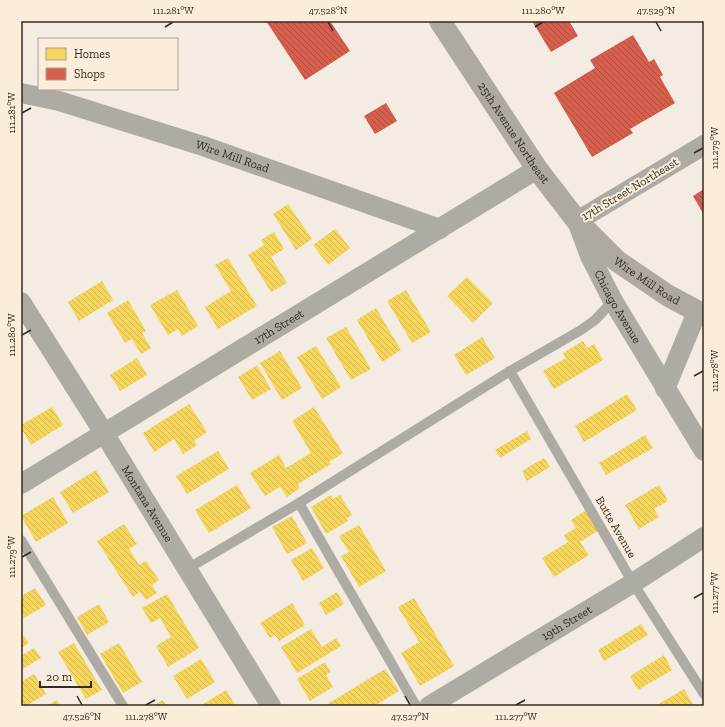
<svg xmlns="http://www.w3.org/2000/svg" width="725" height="727" viewBox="0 0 725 727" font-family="'Zilla Slab',serif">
<defs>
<pattern id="homes-back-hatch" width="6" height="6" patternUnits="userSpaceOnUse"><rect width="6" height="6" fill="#f6d55c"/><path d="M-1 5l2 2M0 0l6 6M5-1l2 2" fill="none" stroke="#d4b750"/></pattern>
<pattern id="shops-back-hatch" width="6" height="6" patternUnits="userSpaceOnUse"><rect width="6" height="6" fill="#d6604d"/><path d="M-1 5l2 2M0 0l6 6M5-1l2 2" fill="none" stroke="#ae4f40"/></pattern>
</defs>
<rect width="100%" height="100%" fill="#f4ece3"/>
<g fill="url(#homes-back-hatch)">
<path d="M288,204L312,239L296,250L273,214Z"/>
<path d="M335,229L350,248L328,265L313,245Z"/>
<path d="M274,232L284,249L271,257L287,283L271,292L248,255L264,245L261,240Z"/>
<path d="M228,258L257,306L218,329L205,307L231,291L215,265Z"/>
<path d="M467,277L493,303L473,323L447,296Z"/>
<path d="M102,281L113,300L79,321L68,302Z"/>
<path d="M177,290L198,326L182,336L178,329L168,335L150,305Z"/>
<path d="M406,290L431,332L412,343L387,301Z"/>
<path d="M128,300L146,331L142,333L151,348L141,354L132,339L125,343L107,313Z"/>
<path d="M376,308L401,350L382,362L357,320Z"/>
<path d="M346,327L371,369L351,380L326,338Z"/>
<path d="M482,337L495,358L466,375L454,355Z"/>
<path d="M583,341L587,348L594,344L603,360L554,389L543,371L566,358L563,353Z"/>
<path d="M316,346L341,387L322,399L297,357Z"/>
<path d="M280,351L302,388L282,400L260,363Z"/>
<path d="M137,358L147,375L120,391L110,375Z"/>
<path d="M257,365L271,389L252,400L238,377Z"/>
<path d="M627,394L637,410L584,442L575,426Z"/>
<path d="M189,404L207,432L194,441L197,445L183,454L174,439L154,452L143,433Z"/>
<path d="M52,407L63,425L31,445L21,428V425Z"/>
<path d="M314,407L343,453L329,462L331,464L298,484L300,488L287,497L280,487L265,496L250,473L279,455L286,468L311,453L292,421Z"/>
<path d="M527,431L531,439L500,458L495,450Z"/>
<path d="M645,435L653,448L606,475L599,463Z"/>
<path d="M218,451L229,469L187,494L176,476Z"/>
<path d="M544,458L550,467L527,481L522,471Z"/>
<path d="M96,470L109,492L73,513L60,492Z"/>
<path d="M237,485L251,508L209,533L195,510Z"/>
<path d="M659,485L668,501L654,509L659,517L639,529L625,505Z"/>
<path d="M331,495L333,499L340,495L352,515L346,519L348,521L326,534L311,507Z"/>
<path d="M53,497L68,523L36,542L21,516Z"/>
<path d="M586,510L599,530L580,542L589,555L554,577L542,558L568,542L564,535L576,528L571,520Z"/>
<path d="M292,516L307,543L287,554L272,527Z"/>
<path d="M124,524L137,544L129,549L139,565L146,561L159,580L152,585L157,593L146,600L140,592L133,597L97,541Z"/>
<path d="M359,525L386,571L359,587L341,556L349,552L339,536Z"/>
<path d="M312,548L324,568L303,581L291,560Z"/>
<path d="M35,588L46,605L24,618L21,612V596Z"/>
<path d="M337,592L344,604L326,615L319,603Z"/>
<path d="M167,594L199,648L168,667L156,646L171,637L160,618L151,623L142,608Z"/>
<path d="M414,598L454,666L420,686L401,653L419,642L398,607Z"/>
<path d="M292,603L305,625L279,641L275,635L270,638L260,623Z"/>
<path d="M99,604L109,622L87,635L77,617Z"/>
<path d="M641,624L648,635L604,661L598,650Z"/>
<path d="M311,629L322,647L336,638L341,646L297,673L281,647Z"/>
<path d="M24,636L29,643L21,648V638Z"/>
<path d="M74,643L102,690L86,699L58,652Z"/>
<path d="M119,643L142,682L123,693L100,654Z"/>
<path d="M34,648L41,658L21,670V656Z"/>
<path d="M664,655L672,670L638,690L630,676Z"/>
<path d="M201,659L215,682L187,699L173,676Z"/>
<path d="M325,662L331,672L326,675L333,687L310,701L297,679Z"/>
<path d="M385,669L399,691L374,706H324Z"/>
<path d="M34,674L46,694L26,706H21V682Z"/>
<path d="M684,689L694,706H655Z"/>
<path d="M226,690L236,706H200Z"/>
<path d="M57,700L60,706H46Z"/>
<path d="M163,700L167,706H152Z"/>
</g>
<g fill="url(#shops-back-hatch)">
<path d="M266,21H330L350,51L305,80Z"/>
<path d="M532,21H569L578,36L551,52Z"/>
<path d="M633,35L649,62L654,59L663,75L660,77L675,103L630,129L633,133L592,157L554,93L595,68L590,60Z"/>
<path d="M386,103L397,121L375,134L364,116Z"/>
<path d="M704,189V215L693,196Z"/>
</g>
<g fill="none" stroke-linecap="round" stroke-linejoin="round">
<g stroke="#aeaba4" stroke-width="10">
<path d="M510,371L633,583L704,694"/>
<path d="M299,503L416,706"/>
<path d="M21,540L123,706"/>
<path d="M187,569L299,503L510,371L581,330L595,320L613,301"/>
</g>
<g stroke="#aeaba4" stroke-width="20">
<path id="s1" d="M21,93L59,101L203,146L440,229"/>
<path id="s2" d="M704,145L577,221L590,256L613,301L704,451"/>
<path id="s3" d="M21,302L104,433L271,706"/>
<path d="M665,389L697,312"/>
<path id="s4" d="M21,484L537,169"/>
<path id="s5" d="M429,706L633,583L704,537"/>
</g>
<path stroke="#aea9a2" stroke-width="22" id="s6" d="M440,21L537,169L577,221L617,261L667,295L704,315"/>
</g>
<path fill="none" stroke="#342b20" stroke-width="1.5" d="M328,22L333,31M656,22L661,31M165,27L173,22M535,27L543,22M22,113L31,108M694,153L703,148M22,335L31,330M694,376L703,371M22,557L31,552M694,598L703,593M77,696L82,705M405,696L410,705M146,705L155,700M516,705L525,700"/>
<g text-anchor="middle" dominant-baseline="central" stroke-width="4" stroke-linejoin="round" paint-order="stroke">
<g font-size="12" fill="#342b20" stroke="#fceddb">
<text stroke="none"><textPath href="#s6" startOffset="134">25th Avenue Northeast</textPath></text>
<text stroke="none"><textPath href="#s1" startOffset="221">Wire Mill Road</textPath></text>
<text transform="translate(630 189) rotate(-31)">17th Street Northeast</text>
<text stroke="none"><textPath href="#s6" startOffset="335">Wire Mill Road</textPath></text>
<text stroke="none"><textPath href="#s2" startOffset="243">Chicago Avenue</textPath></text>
<text stroke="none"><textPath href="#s4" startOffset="302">17th Street</textPath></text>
<text stroke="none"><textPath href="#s3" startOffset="238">Montana Avenue</textPath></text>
<text transform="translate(616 527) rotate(60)">Butte Avenue</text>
<text stroke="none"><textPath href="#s5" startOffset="161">19th Street</textPath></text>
</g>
</g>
<rect width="725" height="727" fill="none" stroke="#fceddb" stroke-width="44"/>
<rect x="38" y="38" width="140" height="52" fill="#fceddb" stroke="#ac9f90"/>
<rect x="46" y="48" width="20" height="12" fill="#f6d55c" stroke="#ac9f90"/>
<text x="74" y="58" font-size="12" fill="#342b20">Homes</text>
<rect x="46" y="68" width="20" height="12" fill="#d6604d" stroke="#ac9f90"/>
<text x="74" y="78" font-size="12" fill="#342b20">Shops</text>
<path d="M40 681v6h51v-6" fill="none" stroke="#342b20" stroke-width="2"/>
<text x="46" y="681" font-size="12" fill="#342b20" stroke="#fceddb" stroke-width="3" paint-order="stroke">20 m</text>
<rect x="22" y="22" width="681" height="683" fill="none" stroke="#342b20" stroke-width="1.5"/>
<g font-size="10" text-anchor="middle" fill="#342b20">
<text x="173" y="14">111.281°W</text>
<text x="328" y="14">47.528°N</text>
<text x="543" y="14">111.280°W</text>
<text x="656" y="14">47.529°N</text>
<text transform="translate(11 113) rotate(-90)" y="4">111.281°W</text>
<text transform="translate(714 148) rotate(-90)" y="4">111.279°W</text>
<text transform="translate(11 335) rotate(-90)" y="4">111.280°W</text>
<text transform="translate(714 371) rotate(-90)" y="4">111.278°W</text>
<text transform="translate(11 557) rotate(-90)" y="4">111.279°W</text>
<text transform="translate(714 593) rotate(-90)" y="4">111.277°W</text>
<text x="82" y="720">47.526°N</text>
<text x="146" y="720">111.278°W</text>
<text x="410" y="720">47.527°N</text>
<text x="516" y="720">111.277°W</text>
</g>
</svg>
